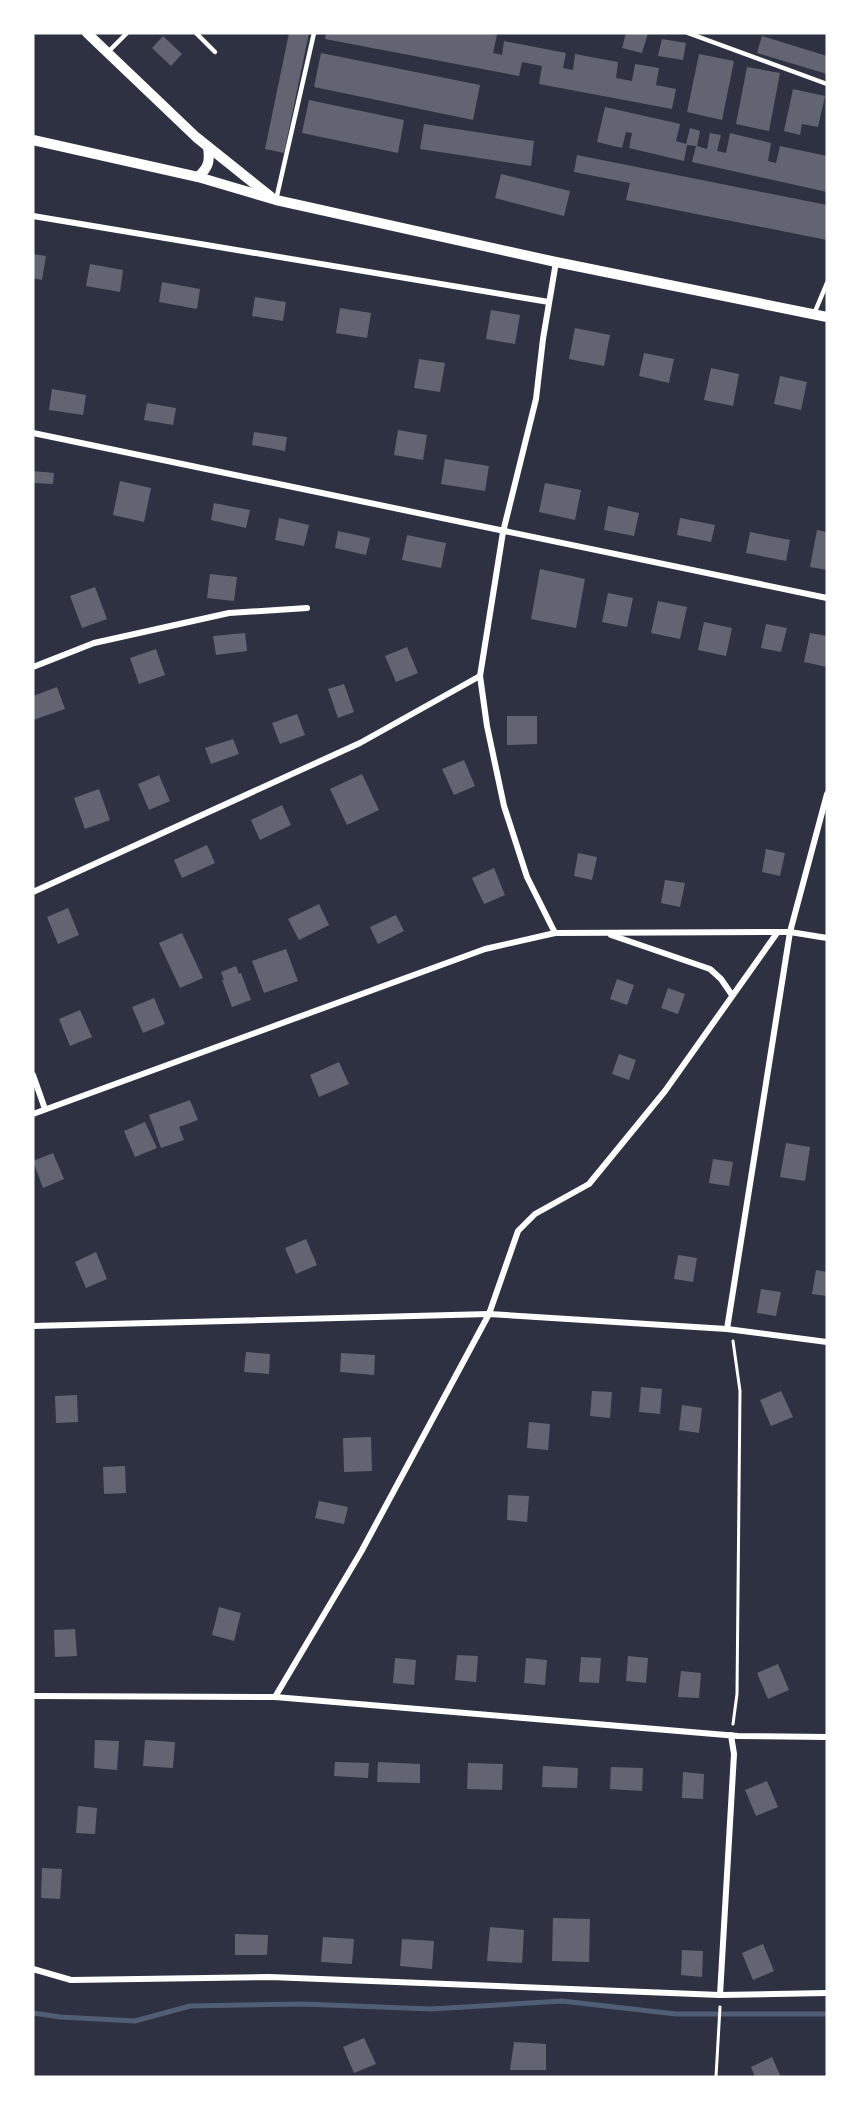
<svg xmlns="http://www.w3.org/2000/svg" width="860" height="2110" viewBox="0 0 860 2110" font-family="'DejaVu Sans',sans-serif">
<rect width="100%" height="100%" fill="#2d3142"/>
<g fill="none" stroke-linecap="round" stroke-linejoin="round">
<path stroke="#4f5d75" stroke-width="5" d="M33,2013L60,2017L135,2021L190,2006L303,2004L431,2009L562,2001L676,2014H827"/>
</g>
<g fill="#626471">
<path d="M289,33H309L284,153L265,149Z"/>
<path d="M326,33H484L497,35L493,53L502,55L504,41L566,53L563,68L573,70L575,54L618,62L616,78L632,81L635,64L659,68L656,85L676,89L672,109L539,84L542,66L522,62L519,76L325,39Z"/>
<path d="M626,33H648L642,53L622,48Z"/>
<path d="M163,36L182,54L171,66L152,48Z"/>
<path d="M762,36L827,56V74L757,53Z"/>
<path d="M662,39L686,43L683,60L658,56Z"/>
<path d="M321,53L480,85L473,120L314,87Z"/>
<path d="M699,54L734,61L722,120L687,112Z"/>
<path d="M747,67L780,73L769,131L736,124Z"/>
<path d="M793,89L825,96L818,127L802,124L800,135L784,131Z"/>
<path d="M309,100L404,120L398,153L302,133Z"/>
<path d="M605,107L680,124L676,141L686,144L690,128L700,131L697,146L707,149L710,133L721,135L717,151L726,153L730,133L771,143L768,161L776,163L780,146L827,156V192L692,162L696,146L687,145L684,161L629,148L632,133L626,132L622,148L597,142Z"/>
<path d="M424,124L534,141L531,166L420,149Z"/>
<path d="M577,155L827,205V240L626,200L630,183L574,172Z"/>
<path d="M501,174L570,191L564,216L495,198Z"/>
<path d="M33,254L46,256L42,280L33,278Z"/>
<path d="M90,264L123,270L120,292L86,286Z"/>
<path d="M162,282L200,289L197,309L159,302Z"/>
<path d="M255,297L286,302L283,321L252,316Z"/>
<path d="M340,308L371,313L367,338L336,333Z"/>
<path d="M491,310L520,315L515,344L486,339Z"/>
<path d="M575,328L610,335L604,366L569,359Z"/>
<path d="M644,353L674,359L669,383L639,376Z"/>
<path d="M419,359L445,363L440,392L414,388Z"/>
<path d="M711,368L739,374L733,406L704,400Z"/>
<path d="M780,376L807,382L801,410L774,404Z"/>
<path d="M52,389L86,395L83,415L49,410Z"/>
<path d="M147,403L176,408L173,425L144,420Z"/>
<path d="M398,430L427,435L423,460L394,455Z"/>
<path d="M254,432L287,437L285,451L252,445Z"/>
<path d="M445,459L489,466L485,491L441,484Z"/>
<path d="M33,471L54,473L53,484L33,483Z"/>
<path d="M120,481L151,488L144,522L113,515Z"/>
<path d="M545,483L581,490L575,520L539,512Z"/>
<path d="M214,503L250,510L246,528L211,520Z"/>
<path d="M608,506L639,513L634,536L604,530Z"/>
<path d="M279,518L309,525L304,546L275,540Z"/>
<path d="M680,518L715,525L711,542L677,535Z"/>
<path d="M817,530L827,532V570L810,567Z"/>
<path d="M338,531L370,538L366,555L335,548Z"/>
<path d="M750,532L790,540L786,561L746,553Z"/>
<path d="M407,535L446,543L441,568L402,560Z"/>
<path d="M540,569L585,579L576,628L531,619Z"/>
<path d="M210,574L237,577L234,601L207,598Z"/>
<path d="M95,587L107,619L82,628L70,596Z"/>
<path d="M608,593L633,598L627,627L602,622Z"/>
<path d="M658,601L687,607L680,639L651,633Z"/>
<path d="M704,622L732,628L726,656L698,650Z"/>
<path d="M766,624L787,628L781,652L761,648Z"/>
<path d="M245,633L247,651L216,655L213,636Z"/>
<path d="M810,633L827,636V667L804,662Z"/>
<path d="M407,647L418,673L396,682L385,656Z"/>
<path d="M156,649L165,675L139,684L130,658Z"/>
<path d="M344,684L354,712L338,718L328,689Z"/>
<path d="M57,687L65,709L33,720V696Z"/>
<path d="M297,714L305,735L280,744L272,723Z"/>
<path d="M507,716H537V744L507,745Z"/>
<path d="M233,739L239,754L211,764L205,748Z"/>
<path d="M464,760L475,786L454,795L442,769Z"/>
<path d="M362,774L379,810L347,825L330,789Z"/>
<path d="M159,775L170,801L149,810L138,784Z"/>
<path d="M99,789L110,820L85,829L74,798Z"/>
<path d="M282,805L291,825L260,840L251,820Z"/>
<path d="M207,845L215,863L182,878L174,860Z"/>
<path d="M766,849L785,853L780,876L762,872Z"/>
<path d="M578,853L597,857L592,880L574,876Z"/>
<path d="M494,868L505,895L484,904L472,878Z"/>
<path d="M665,880L685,883L680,907L661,903Z"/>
<path d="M319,904L329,925L299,940L288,919Z"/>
<path d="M68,908L79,935L58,944L47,917Z"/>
<path d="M396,915L404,931L378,944L370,927Z"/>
<path d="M182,933L203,978L180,988L159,943Z"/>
<path d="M286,949L298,981L264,993L252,961Z"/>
<path d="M236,966L239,974L241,973L251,1000L232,1007L222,980H224L221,972Z"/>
<path d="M617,979L634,985L627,1005L610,999Z"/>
<path d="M668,988L685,994L678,1014L661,1008Z"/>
<path d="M154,998L165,1024L143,1033L132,1007Z"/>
<path d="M80,1010L92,1037L70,1046L59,1019Z"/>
<path d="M619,1054L636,1060L629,1080L612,1074Z"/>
<path d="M339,1062L349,1084L319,1097L310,1075Z"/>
<path d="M190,1100L198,1120L179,1127L184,1140L161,1148L149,1115Z"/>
<path d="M145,1122L157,1148L135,1157L124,1131Z"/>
<path d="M786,1143L810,1147L805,1181L780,1177Z"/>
<path d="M53,1153L64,1179L43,1188L33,1161Z"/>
<path d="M713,1159L733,1162L729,1186L709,1183Z"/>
<path d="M306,1239L317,1265L296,1274L285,1248Z"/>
<path d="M96,1252L107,1279L86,1288L75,1262Z"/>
<path d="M678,1255L697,1258L693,1282L674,1279Z"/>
<path d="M816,1270L827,1272V1296L812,1294Z"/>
<path d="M761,1289L781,1292L776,1316L757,1313Z"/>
<path d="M246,1352L270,1354L269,1374L244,1372Z"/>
<path d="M341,1353L375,1355L374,1375L340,1372Z"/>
<path d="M641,1387L662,1389L660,1414L639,1412Z"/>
<path d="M592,1391L612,1392L610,1418L590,1416Z"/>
<path d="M781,1391L793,1417L771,1426L760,1400Z"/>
<path d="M77,1395L78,1422L56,1423L55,1396Z"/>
<path d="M682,1405L702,1408L699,1433L679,1430Z"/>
<path d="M529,1422L550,1424L548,1450L527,1448Z"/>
<path d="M371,1437L372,1471L344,1472L343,1438Z"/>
<path d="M125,1466L126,1493L104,1494L103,1467Z"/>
<path d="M508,1495L529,1496L527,1522L507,1520Z"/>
<path d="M319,1501L348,1507L344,1524L315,1518Z"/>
<path d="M219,1607L241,1613L234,1641L212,1635Z"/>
<path d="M75,1629L77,1656L55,1657L54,1630Z"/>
<path d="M457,1655L478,1656L476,1682L455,1680Z"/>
<path d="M628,1656L648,1658L646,1683L626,1681Z"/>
<path d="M581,1657L601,1658L599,1683L579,1682Z"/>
<path d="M395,1658L416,1660L414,1685L393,1683Z"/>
<path d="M526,1658L547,1660L545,1685L524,1683Z"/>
<path d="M778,1664L789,1690L768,1699L757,1673Z"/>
<path d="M681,1671L701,1673L699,1698L678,1697Z"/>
<path d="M95,1740L119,1741L117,1770L94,1768Z"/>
<path d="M145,1740L175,1742L173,1768L143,1766Z"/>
<path d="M335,1762L369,1763L368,1778L334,1776Z"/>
<path d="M378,1762L420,1764V1783L377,1782Z"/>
<path d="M468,1763L503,1764L502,1790L467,1789Z"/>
<path d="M543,1766L578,1768L577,1788L542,1787Z"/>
<path d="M611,1767L643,1768L642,1791L610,1789Z"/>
<path d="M683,1772L704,1774L703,1799L682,1798Z"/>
<path d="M767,1781L778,1807L756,1816L745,1790Z"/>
<path d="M78,1806L97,1808L95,1834L76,1833Z"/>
<path d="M42,1868L62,1869L60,1899L41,1898Z"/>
<path d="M553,1918L590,1919L589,1962L552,1961Z"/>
<path d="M490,1927L524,1930L522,1963L487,1961Z"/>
<path d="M235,1934L268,1935L267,1955H235Z"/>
<path d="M323,1937L354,1939L352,1964L321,1962Z"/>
<path d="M402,1939L434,1941L432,1969L400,1966Z"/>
<path d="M763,1944L774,1971L753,1980L742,1953Z"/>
<path d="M682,1950L703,1951L702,1977L681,1975Z"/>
<path d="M364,2038L376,2064L354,2073L343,2047Z"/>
<path d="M514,2042L546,2044V2070H510Z"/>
<path d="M772,2057L781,2077H755L751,2067Z"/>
</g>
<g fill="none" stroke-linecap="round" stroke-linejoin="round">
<g stroke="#fff" stroke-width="3">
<path d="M733,1724L737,1694L740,1391L733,1341"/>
<path d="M716,2077L720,2007"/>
</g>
<g stroke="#fff" stroke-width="4.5">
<path d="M196,33L215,52"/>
<path d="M688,33L827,84"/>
<path d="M109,51L127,33"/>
<path d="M276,200L314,33"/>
<path d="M814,314L827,283"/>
</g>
<g stroke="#fff" stroke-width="6">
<path d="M33,216L549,302"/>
<path d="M33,433L827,598"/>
<path d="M33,667L94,643L229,613L307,608"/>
<path d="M33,892L360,743L480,676"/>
<path d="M555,933L527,877L504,806L487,726L480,676L503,532L536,399L543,339L556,262"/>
<path d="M611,935L710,969L721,979L732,995"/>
<path d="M33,1075L45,1109"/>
<path d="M33,1114L485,949L555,933L790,932L827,938"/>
<path d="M33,1326L489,1314L727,1329L827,1342"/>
<path d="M727,1329L790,932L827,794"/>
<path d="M33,1696L275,1697L738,1736L827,1737"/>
<path d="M275,1697L361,1552L489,1314L518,1231L535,1214L589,1184L665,1091L777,933"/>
<path d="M33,1969L71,1980L270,1977L720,1995L827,1993"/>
<path d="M720,1995L734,1754L731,1735"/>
</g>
<g stroke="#fff" stroke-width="10">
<path d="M87,33L196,137L271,197"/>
<path d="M33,140L198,177L276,200L556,262L827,317"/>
<path d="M198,177C209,167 210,161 208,147"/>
</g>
</g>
<rect width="860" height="2110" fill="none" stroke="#ffffff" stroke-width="69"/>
</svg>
